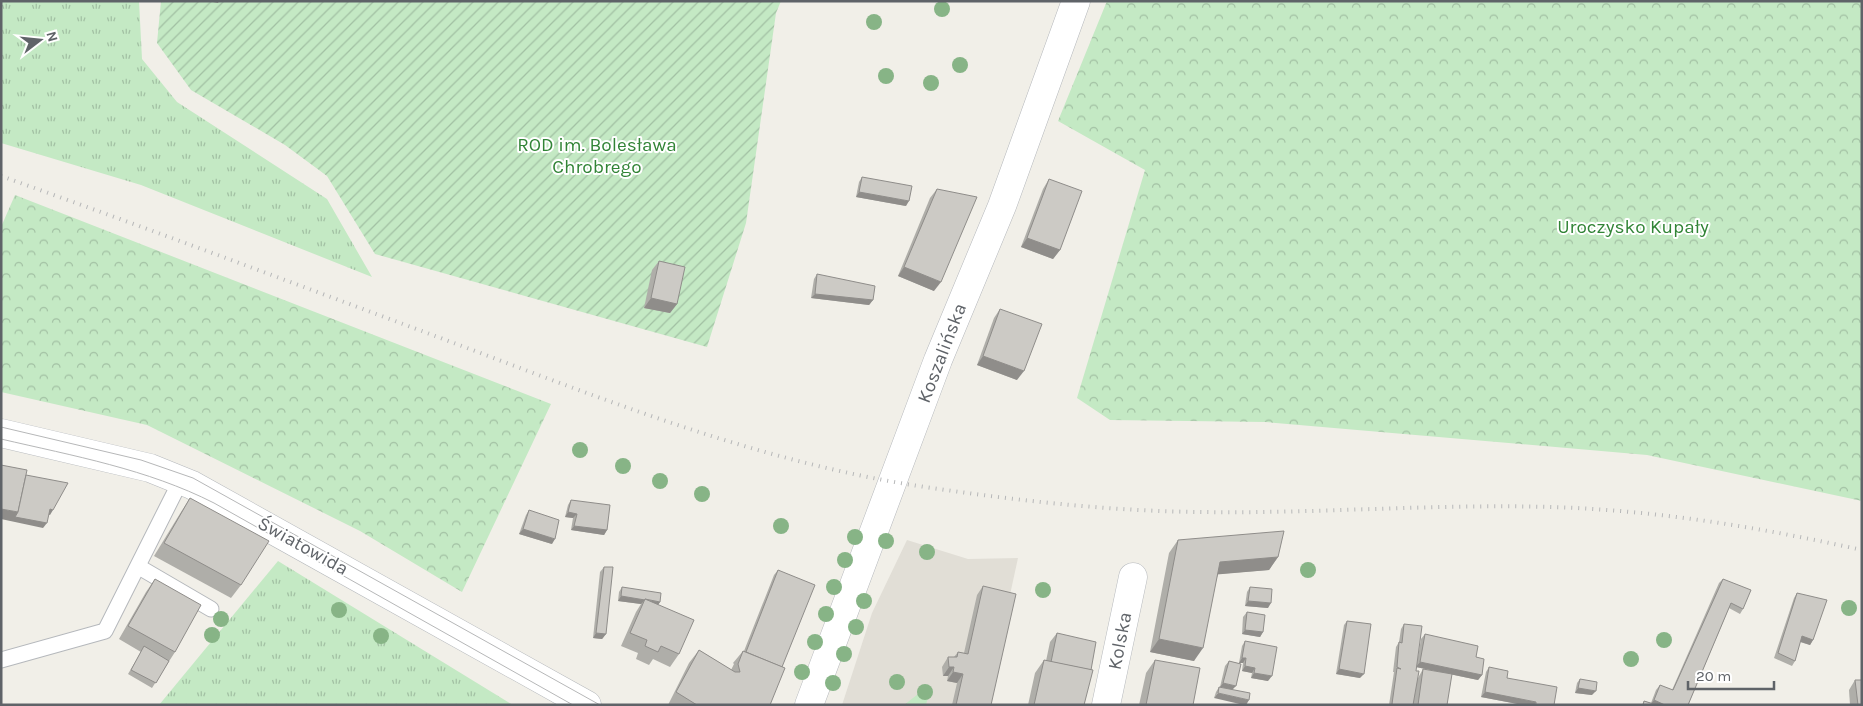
<svg xmlns="http://www.w3.org/2000/svg" width="1863" height="706" viewBox="0 0 1863 706" font-family="Karla,sans-serif">
<defs>
<pattern id="grass-tufts" width="24" height="20" patternUnits="userSpaceOnUse" patternTransform="scale(1.25)"><rect width="24" height="20" fill="#c4e9c4"/><path d="M3 7l-1-3M5 7V3M7 7l1-3M15 17l-1-3M17 17v-4M19 17l1-3" fill="none" stroke="#a2c0a3"/></pattern>
<pattern id="forest-crowns" width="20" height="18" patternUnits="userSpaceOnUse" patternTransform="scale(1.25)"><rect width="20" height="18" fill="#c4e9c4"/><path d="M2 6a3 3 0 1 1 6 0M12 15a3 3 0 1 1 6 0" fill="none" stroke="#a2c0a3"/></pattern>
<pattern id="garden-furrows" width="10" height="10" patternUnits="userSpaceOnUse" patternTransform="scale(1.25)"><rect width="10" height="10" fill="#c4e9c4"/><path d="M-1 1l2-2M0 10L10 0M9 11l2-2" fill="none" stroke="#a2c0a3"/></pattern>
</defs>
<rect width="100%" height="100%" fill="#f1efe8"/>
<path fill="#e1ded6" d="M907,540L968,559L1018,558L986,705H842L872,613Z"/>
<g fill="url(#grass-tufts)">
<path d="M1,1H139L142,59L177,102L327,199L372,277L141,185L1,143Z"/>
<path d="M278,561L513,705H159Z"/>
<path d="M927,687L930,689L926,705H904Z"/>
</g>
<g fill="url(#forest-crowns)">
<path d="M1107,1H1862V501L1647,455L1265,422L1110,420L1077,398L1145,170L1058,121Z"/>
<path d="M15,195L551,404L462,592L360,531L147,425L1,392V227Z"/>
</g>
<path fill="url(#garden-furrows)" d="M161,1H781L776,13L746,223L707,347L375,254L327,176L285,145L191,90L157,43Z"/>
<g fill="none" stroke-linecap="round" stroke-linejoin="round">
<g stroke="#b5b8bc" stroke-width="17">
<g id="service">
<path d="M139,567L211,609"/>
<path d="M1,660L105,631L181,480"/>
</g>
</g>
<g stroke="#b5b8bc" stroke-width="29">
<g id="minor">
<path d="M809,705L938,360L1002,206L1076,1"/>
<path d="M1106,705L1133,577"/>
</g>
</g>
<g stroke="#b5b8bc" stroke-width="29">
<path id="tertiary" d="M1,433L150,468L192,485L587,705"/>
</g>
<use href="#service" stroke="#fff" stroke-width="15"/>
<use href="#minor" stroke="#fff" stroke-width="28"/>
<use href="#tertiary" stroke="#fff" stroke-width="28"/>
<g stroke="#b6b7b8" stroke-width="1">
<path d="M1,427L141,460L193,478L600,705"/>
<path d="M1,439C74,456 147,469 214,503L573,705"/>
</g>
<path stroke="#b6b7b8" stroke-width="4" stroke-dasharray="1 6" stroke-linecap="butt" d="M1,176C155,231 309,289 462,346C615,404 769,465 932,488C1021,501 1110,511 1200,512C1326,514 1451,502 1576,508C1673,513 1767,529 1862,550"/>
</g>
<g fill="#87b486">
<circle cx="942" cy="9" r="8"/>
<circle cx="874" cy="22" r="8"/>
<circle cx="960" cy="65" r="8"/>
<circle cx="886" cy="76" r="8"/>
<circle cx="931" cy="83" r="8"/>
<circle cx="580" cy="450" r="8"/>
<circle cx="623" cy="466" r="8"/>
<circle cx="660" cy="481" r="8"/>
<circle cx="702" cy="494" r="8"/>
<circle cx="781" cy="526" r="8"/>
<circle cx="855" cy="537" r="8"/>
<circle cx="886" cy="541" r="8"/>
<circle cx="927" cy="552" r="8"/>
<circle cx="845" cy="560" r="8"/>
<circle cx="1308" cy="570" r="8"/>
<circle cx="834" cy="587" r="8"/>
<circle cx="1043" cy="590" r="8"/>
<circle cx="864" cy="601" r="8"/>
<circle cx="1849" cy="608" r="8"/>
<circle cx="339" cy="610" r="8"/>
<circle cx="826" cy="614" r="8"/>
<circle cx="221" cy="619" r="8"/>
<circle cx="856" cy="627" r="8"/>
<circle cx="212" cy="635" r="8"/>
<circle cx="381" cy="636" r="8"/>
<circle cx="1664" cy="640" r="8"/>
<circle cx="815" cy="642" r="8"/>
<circle cx="844" cy="654" r="8"/>
<circle cx="1631" cy="659" r="8"/>
<circle cx="802" cy="672" r="8"/>
<circle cx="897" cy="682" r="8"/>
<circle cx="833" cy="683" r="8"/>
<circle cx="925" cy="692" r="8"/>
</g>
<g fill="#afaea9">
<path d="M862,177L906,206L856,197L859,182Z"/>
<path d="M1049,179L1060,250L1053,259L1021,247L1043,189Z"/>
<path d="M937,189L934,291L898,276L930,198Z"/>
<path d="M659,261L677,304L670,313L644,308L652,270Z"/>
<path d="M817,274L873,300L869,305L811,298L814,279Z"/>
<path d="M1000,309L1017,380L977,365L994,318Z"/>
<path d="M190,498L241,585L231,598L154,556L181,512Z"/>
<path d="M571,500L607,530L604,535L571,530L573,518L565,517L568,505Z"/>
<path d="M529,510L552,544L519,534L526,515Z"/>
<path d="M1178,540L1278,557L1269,570L1218,574L1194,661L1150,652L1169,553Z"/>
<path d="M604,567L606,634L602,639L593,638L600,572Z"/>
<path d="M778,570L782,667L770,705H668L689,663L699,650L731,670L734,664L733,663L743,651H744L774,575Z"/>
<path d="M155,579L175,652L152,688L128,674L141,652L119,639L146,592Z"/>
<path d="M1723,579L1743,609L1740,614L1729,608L1688,705H1642L1644,701L1651,703L1656,690L1660,685L1672,690L1719,583Z"/>
<path d="M983,586L991,705H952L957,683L947,681L948,676H943L942,667L948,657H954L958,652L964,653L977,595Z"/>
<path d="M622,587L660,602L658,604L679,654L670,667L653,659L649,665L636,659L638,653L621,646L636,612L641,604L618,601L619,592Z"/>
<path d="M1250,587L1268,608L1245,606L1247,592Z"/>
<path d="M1797,593L1813,640L1810,645L1800,642L1795,661L1792,666L1774,658L1794,598Z"/>
<path d="M1247,612L1263,632L1260,637L1242,634L1243,617Z"/>
<path d="M1347,621L1360,678L1336,674L1344,625Z"/>
<path d="M1404,624L1417,663L1421,639L1425,634L1476,657L1482,675L1478,680L1416,667V671L1418,678L1423,669L1447,705H1389L1394,672H1393L1396,647L1399,642L1401,629Z"/>
<path d="M1057,633L1091,670L1084,705H1028L1035,673L1044,660L1046,661L1050,642Z"/>
<path d="M1245,641L1268,681L1251,678L1252,673L1242,671L1243,663H1239L1242,646Z"/>
<path d="M1155,660L1193,705H1139L1146,673Z"/>
<path d="M1229,661L1241,664L1214,698L1216,692L1219,687H1220L1225,666Z"/>
<path d="M1489,667L1507,678L1554,705H1523L1481,697L1486,672Z"/>
<path d="M1580,679L1592,695L1575,693L1577,683Z"/>
<path d="M1855,680L1862,705H1850L1849,690Z"/>
</g>
<g fill="#8f8d8a">
<path d="M208,1H219L218,3Z"/>
<path d="M859,192L909,201L906,206L856,197Z"/>
<path d="M1027,238L1060,250L1053,259L1021,247Z"/>
<path d="M904,267L941,282L934,291L898,276Z"/>
<path d="M815,294L873,300L869,305L811,298Z"/>
<path d="M651,298L677,304L670,313L644,308Z"/>
<path d="M983,356L1024,371L1017,380L977,365Z"/>
<path d="M1,509L18,512L47,523L43,528L1,519Z"/>
<path d="M50,509L53,510L50,515L46,514Z"/>
<path d="M568,512L577,514L573,518L565,517Z"/>
<path d="M574,526L607,530L604,535L571,530Z"/>
<path d="M523,529L555,539L552,544L519,534Z"/>
<path d="M1278,557L1269,570L1211,575L1220,562Z"/>
<path d="M621,596L645,600L641,604L618,601Z"/>
<path d="M645,600L660,602L657,607Z"/>
<path d="M1248,601L1271,603L1268,608L1245,606Z"/>
<path d="M1245,630L1263,632L1260,637L1242,634Z"/>
<path d="M596,633L606,634L602,639L593,638Z"/>
<path d="M1802,636L1813,640L1810,645L1798,641Z"/>
<path d="M1159,639L1203,648L1194,661L1150,652Z"/>
<path d="M1242,658H1246L1243,663H1239Z"/>
<path d="M1420,662L1482,675L1478,680L1416,667Z"/>
<path d="M1245,666L1255,668L1252,673L1242,671Z"/>
<path d="M949,667H954L948,676H943Z"/>
<path d="M1339,669L1364,674L1360,678L1336,674Z"/>
<path d="M953,672L963,674L957,683L947,681Z"/>
<path d="M1254,673L1272,676L1268,681L1251,678Z"/>
<path d="M1223,683L1236,686L1232,690L1220,687Z"/>
<path d="M1578,688L1596,691L1592,695L1575,693Z"/>
<path d="M1485,692L1536,702L1534,705H1523L1481,697Z"/>
<path d="M1218,693L1249,700L1246,705H1244L1214,698Z"/>
<path d="M1654,700L1665,705H1650Z"/>
</g>
<g fill="#cccac5" stroke="#8f8d8a">
<path d="M862,177L912,186L909,201L859,192Z"/>
<path d="M1049,179L1082,191L1060,250L1027,238Z"/>
<path d="M937,189L977,197L941,282L904,267Z"/>
<path d="M659,261L685,267L677,304L651,298Z"/>
<path d="M817,274L875,286L873,300L815,294Z"/>
<path d="M1000,309L1042,324L1024,371L983,356Z"/>
<path d="M1,465L27,470L18,512L1,509Z"/>
<path d="M26,475L68,483L53,510L50,509L47,523L15,517L18,512Z"/>
<path d="M190,498L269,541L241,585L164,543Z"/>
<path d="M571,500L610,505L607,530L574,526L577,514L568,512Z"/>
<path d="M529,510L559,520L555,539L523,529Z"/>
<path d="M1284,531L1278,557L1220,562L1203,648L1159,639L1178,540Z"/>
<path d="M604,567H613L606,634L596,633Z"/>
<path d="M778,570L815,585L782,667L746,652Z"/>
<path d="M155,579L201,605L175,652L128,626Z"/>
<path d="M1723,579L1751,590L1743,609L1731,603L1688,705H1665L1654,700L1660,685L1673,690Z"/>
<path d="M983,586L1016,594L991,705H956L963,674L953,672L954,667H949L948,657H957L958,652L968,654Z"/>
<path d="M622,587L661,593L660,602L645,599V600L621,596Z"/>
<path d="M1250,587L1272,589L1271,603L1248,601Z"/>
<path d="M1797,593L1827,600L1813,640L1802,636L1795,661L1778,653Z"/>
<path d="M645,599L694,620L679,654L661,646L658,652L645,646L647,640L630,633Z"/>
<path d="M1247,612L1265,615L1263,632L1245,630Z"/>
<path d="M1347,621L1371,624L1364,674L1339,669Z"/>
<path d="M1404,624L1422,626L1416,671H1419L1413,705H1394L1392,704L1397,668L1401,669L1397,667L1399,642L1402,643Z"/>
<path d="M1057,633L1096,642L1091,670L1051,662Z"/>
<path d="M1425,634L1478,646L1476,657L1484,659L1482,675L1420,662Z"/>
<path d="M1245,641L1277,647L1272,676L1254,673L1255,668L1245,666L1246,658H1242Z"/>
<path d="M144,646L169,661L156,683L131,670Z"/>
<path d="M699,650L735,672H740L738,664L743,651L785,668L770,705H697L676,692Z"/>
<path d="M1044,660L1093,670L1084,705H1034Z"/>
<path d="M1155,660L1200,668L1193,705H1146Z"/>
<path d="M1229,661L1241,664L1236,686L1223,683Z"/>
<path d="M1489,667L1508,671L1507,678L1557,687L1554,705H1536V702L1485,692Z"/>
<path d="M1423,669L1452,674L1447,705H1418Z"/>
<path d="M1580,679L1597,682L1596,691L1578,688Z"/>
<path d="M1855,680H1862V705H1858Z"/>
<path d="M1219,687L1250,693L1249,700L1218,693Z"/>
<path d="M1644,701L1657,705H1643Z"/>
</g>
<g text-anchor="middle" dominant-baseline="central" stroke-width="4" stroke-linejoin="round" paint-order="stroke">
<g font-size="19" fill="#318436" stroke="#fff">
<text x="597" y="145">ROD im. Bolesława<tspan x="597" dy="22">Chrobrego</tspan></text>
<text x="1633" y="227">Uroczysko Kupały</text>
</g>
<g font-size="19" fill="#5f6368" stroke="#fff">
<text transform="translate(942 353) rotate(-69)">Koszalińska</text>
<text transform="translate(303 546) rotate(29)">Światowida</text>
<text transform="translate(1120 641) rotate(-79)">Kolska</text>
</g>
</g>
<rect width="1863" height="706" fill="none" stroke="#5f6368" stroke-width="5"/>
<g transform="translate(40 40) rotate(74)" stroke="#ffffff" stroke-width="4" paint-order="stroke">
<path d="M0-4L9 19L0 12L-9 19Z" fill="#5f6368"/>
<text y="-8" font-size="14" font-weight="bold" text-anchor="middle" fill="#5f6368">N</text>
</g>
<path d="M1688 681v8h86v-8" fill="none" stroke="#5f6368" stroke-width="2.5"/>
<text x="1696" y="681" font-size="15" fill="#5f6368" stroke="#ffffff" stroke-width="4" paint-order="stroke">20 m</text>
</svg>
